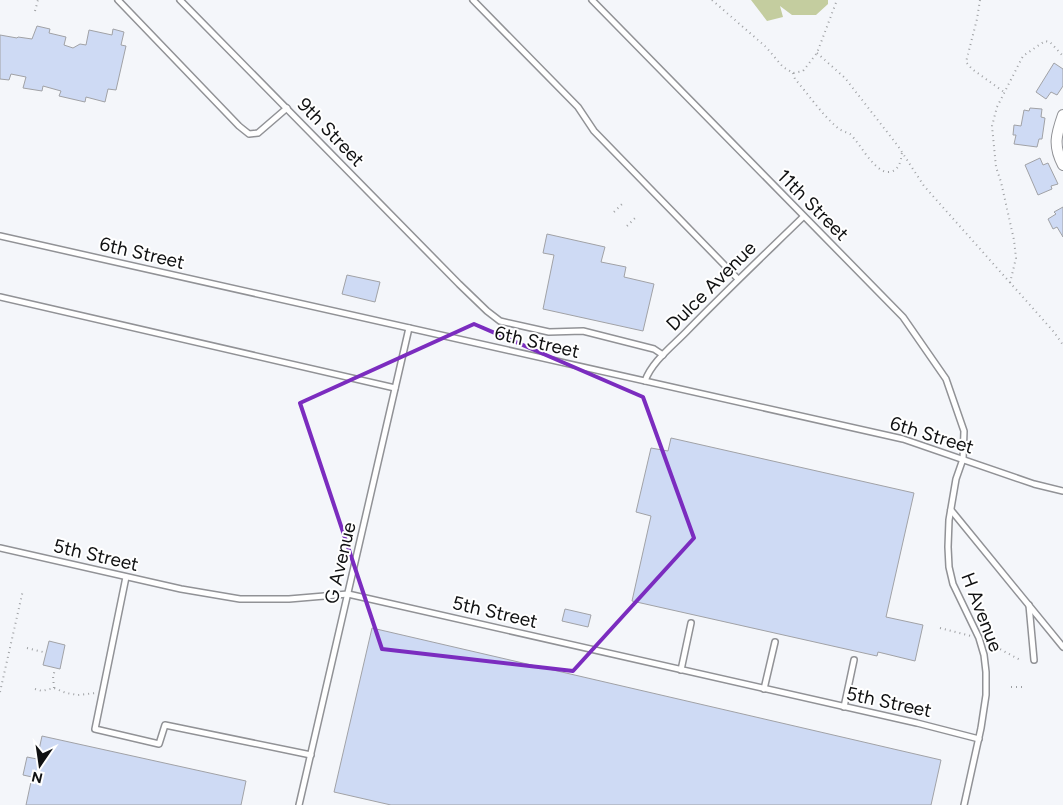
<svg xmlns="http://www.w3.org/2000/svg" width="1063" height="805" viewBox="0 0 1063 805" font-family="Figtree,sans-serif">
<rect width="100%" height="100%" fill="#f4f6fa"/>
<path fill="#c4cd9f" d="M751,0H828V4L816,15H792L780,6L783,17L767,21Z"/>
<g fill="#cedaf4" stroke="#a1a2a6">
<path d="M37,26L50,29L49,33L66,37L64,45L73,48L80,44L86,45L89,30L112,35L113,29L124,32L121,45L126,46L116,90L108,89L105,102L86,97L85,102L59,96L61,91L43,86L42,91L23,88L26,77L11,74L9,80L0,79V35L17,38L18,37L32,39Z"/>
<path d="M1054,63L1063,69V86L1057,95L1051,92L1046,99L1036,92Z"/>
<path d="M1030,108L1042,109L1041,117L1045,118L1042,139H1039L1037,147L1014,144L1016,135H1013L1014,125L1021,126L1024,110L1029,111Z"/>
<path d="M1040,158L1043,165L1048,163L1058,184L1051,186L1052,189L1038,195L1025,165Z"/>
<path d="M1063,207V237L1057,227L1053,229L1048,219L1056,214L1054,212Z"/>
<path d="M547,234L605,247L601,262L626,267L624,277L654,284L643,331L543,309L554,255L543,253Z"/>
<path d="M347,275L380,282L375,302L342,294Z"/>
<path d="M671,438L914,493L886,617L923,625L915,661L878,652L877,656L632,601L651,516L636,512L651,448L668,451Z"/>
<path d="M565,609L591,615L588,627L562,621Z"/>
<path d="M372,628L941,760L931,805H391L334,792Z"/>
<path d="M49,641L65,645L60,669L43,665Z"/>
<path d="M42,736L246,781L241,805H26L32,777L23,775L27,757L37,759Z"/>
</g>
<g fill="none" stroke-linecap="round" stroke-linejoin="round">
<g stroke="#919296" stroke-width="8">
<g id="service">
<path d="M118,0L239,126L249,134L258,133L287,108"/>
<path d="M180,0L459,284L487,311L500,321L549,332L583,331L654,349L663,355"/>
<path d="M473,0L578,107L594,131L738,279"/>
<path d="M592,0L903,317L946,379L964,431L963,459L956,479L949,520L948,547L949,567L953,584L979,638L984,655L986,672V695L981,728L964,805"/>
<path d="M0,236L903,439L1034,484L1063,491"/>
<path d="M0,297L395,388"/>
<path d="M645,381C652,361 674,345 689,329C726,291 765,254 803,217"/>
<path d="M951,510L1063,647"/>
<path d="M0,548L181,589L240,599H289L348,594L917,723L979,739"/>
<path d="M126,577L95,729L159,744L165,725L311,755"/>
<path d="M1029,605L1034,660"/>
<path d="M681,670L691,623"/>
<path d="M764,689L775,642"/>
<path d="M844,707L854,660"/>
<path d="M299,805L409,328"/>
</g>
</g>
<g stroke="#919296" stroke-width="12">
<path id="minor" d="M1063,115C1056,135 1053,146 1063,165"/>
</g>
<g stroke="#9fa1a4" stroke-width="2" stroke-dasharray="1 4" stroke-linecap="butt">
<path d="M712,0L766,47L783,67L793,73L803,71L817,53L837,0"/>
<path d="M980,0L977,19L966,62L972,69L1004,92"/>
<path d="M35,11L38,0"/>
<path d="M817,53L845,78L898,146L924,186L1054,332L1063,345"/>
<path d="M793,73L795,79C809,95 822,115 839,129C842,131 846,132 850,134C860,143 874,172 888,172C899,172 901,161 902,152"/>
<path d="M614,212L624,202"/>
<path d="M627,226L637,216"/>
<path d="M1010,283L1016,258L1014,240L1001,182L996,167L992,126L997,107L1023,56L1045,41L1050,42L1063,56"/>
<path d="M940,628L971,636"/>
<path d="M987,642L1022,661"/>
<path d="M27,648L43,652"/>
<path d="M1011,687H1024"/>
<path d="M54,688L53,676L55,670"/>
<path d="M35,689L42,691L54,688L66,693L78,695L96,693"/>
<path d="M0,692L23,590"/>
</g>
<use href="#service" stroke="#fff" stroke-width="5"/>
<use href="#minor" stroke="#fff" stroke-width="10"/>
</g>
<path fill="none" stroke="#7b2cbf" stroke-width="4" stroke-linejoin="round" d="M474,324L643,397L694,538L573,671L382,649L300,403Z"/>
<g text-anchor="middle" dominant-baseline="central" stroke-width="4" stroke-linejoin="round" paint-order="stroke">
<g font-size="19" fill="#101112" stroke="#fff">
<text transform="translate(331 132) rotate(46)">9th Street</text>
<text transform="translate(813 205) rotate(45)">11th Street</text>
<text transform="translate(142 253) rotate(13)">6th Street</text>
<text transform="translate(711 286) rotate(-45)">Dulce Avenue</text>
<text transform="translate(537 342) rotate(13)">6th Street</text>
<text transform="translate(932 435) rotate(17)">6th Street</text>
<text transform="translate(96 555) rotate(13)">5th Street</text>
<text transform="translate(340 563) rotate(-77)">G Avenue</text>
<text transform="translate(495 612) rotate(13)">5th Street</text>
<text transform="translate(982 612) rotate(69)">H Avenue</text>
<text transform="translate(889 702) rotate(12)">5th Street</text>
</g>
</g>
<g transform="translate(40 765) rotate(193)" stroke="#ffffff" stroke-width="4" paint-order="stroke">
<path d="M0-4L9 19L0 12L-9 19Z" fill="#101112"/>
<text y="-8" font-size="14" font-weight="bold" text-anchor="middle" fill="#101112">N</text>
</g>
</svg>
